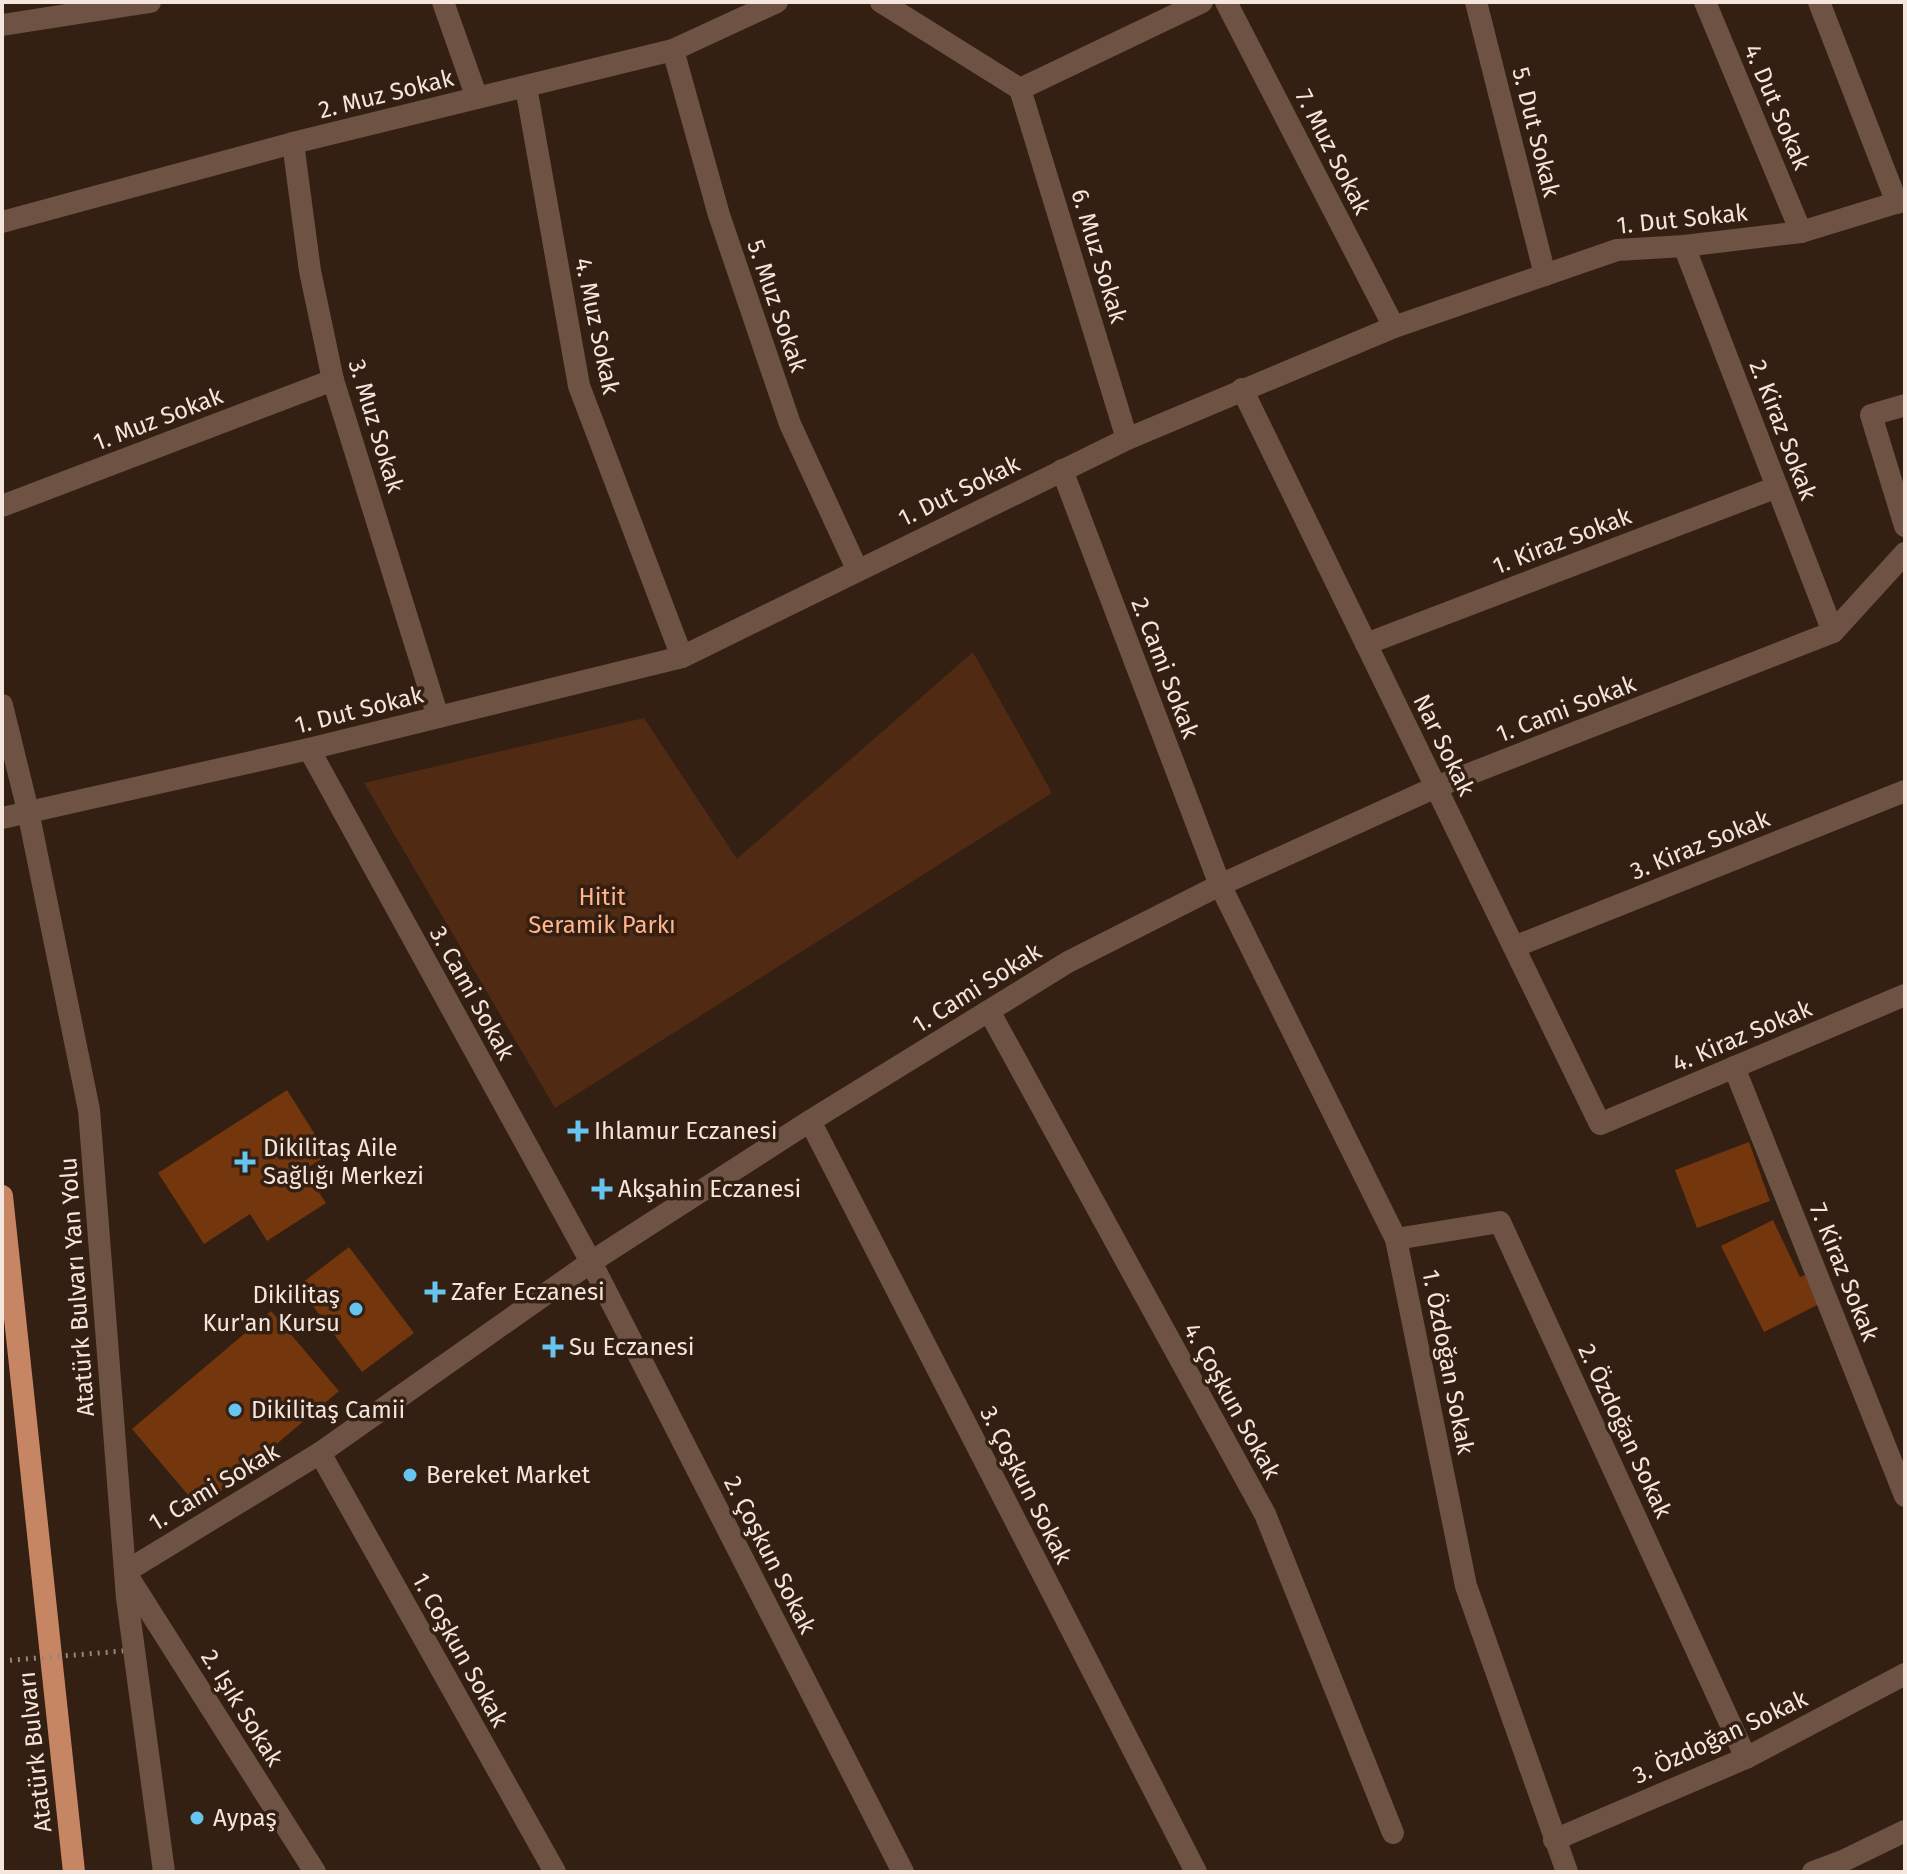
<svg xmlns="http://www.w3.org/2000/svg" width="1907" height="1874" viewBox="0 0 1907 1874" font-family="'Fira Sans',sans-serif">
<rect width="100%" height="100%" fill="#341f13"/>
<path fill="#512a13" d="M973,652L1052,793L555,1108L364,783L644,718L737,859Z"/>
<g fill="#73360d">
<path d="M287,1090L328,1155L304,1170L326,1203L267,1241L250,1214L204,1244L158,1173Z"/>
<path d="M1749,1142L1770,1201L1697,1228L1675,1170Z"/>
<path d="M1773,1220L1800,1277L1807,1274L1821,1303L1764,1332L1721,1246Z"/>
<path d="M349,1247L414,1333L362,1372L298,1286Z"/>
<path d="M271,1311L339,1391L200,1509L132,1429Z"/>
</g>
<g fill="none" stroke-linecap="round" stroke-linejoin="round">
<g stroke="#6e5243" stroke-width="22">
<path d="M443,2L477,98"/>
<path d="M881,2L1020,89L1202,2"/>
<path d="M1226,2L1394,327"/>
<path d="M1476,2L1545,275"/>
<path d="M1705,2L1801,232"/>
<path d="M1819,2L1897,203"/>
<path d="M2,25L150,2"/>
<path d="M673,50L719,215L790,424L857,569"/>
<path d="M526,87L579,386L682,657"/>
<path d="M1020,89L1127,439"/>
<path d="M293,143L310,271L333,380L438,717"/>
<path d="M2,222L293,143L673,50L777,2"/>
<path d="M1684,246L1833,632"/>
<path d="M1242,389L1600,1124L1905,995"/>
<path d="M1905,405L1871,415L1905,526"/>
<path d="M1062,470L1220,885L1396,1239L1466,1586L1567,1872"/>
<path d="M2,506L333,380"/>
<path d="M1366,644L1777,487"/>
<path d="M2,705L28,811L89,1110L127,1598L164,1872"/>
<path d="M309,749L591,1262L903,1872"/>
<path d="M2,818L309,749L682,657L1127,439L1394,327L1617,250L1684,246L1801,232L1905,200"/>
<path d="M1514,947L1905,791"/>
<path d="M989,1011L1265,1514L1393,1833"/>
<path d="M1734,1067L1905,1496"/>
<path d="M810,1121L1196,1872"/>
<path d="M1396,1239L1500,1222L1746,1758"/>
<path d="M320,1453L555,1872"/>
<path d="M1554,1840L1746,1758L1905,1674"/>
<path d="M315,1872L125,1572L320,1453L591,1262L810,1121L1068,962L1220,885L1436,787L1833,632L1905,553"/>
<path d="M1813,1872L1845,1860L1905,1831"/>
</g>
<path stroke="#c68664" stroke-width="22" d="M2,1196L74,1872"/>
<path stroke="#97857b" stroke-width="5" stroke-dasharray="2 6" stroke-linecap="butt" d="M2,1661L123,1651"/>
</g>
<g fill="#66c4ef" stroke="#341f13" stroke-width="3">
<path d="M574 1119h8v8h8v8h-8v8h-8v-8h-8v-8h8z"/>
<path d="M241 1150h8v8h8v8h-8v8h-8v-8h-8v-8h8z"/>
<path d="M598 1177h8v8h8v8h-8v8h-8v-8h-8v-8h8z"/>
<path d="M431 1280h8v8h8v8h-8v8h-8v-8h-8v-8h8z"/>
<circle cx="356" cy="1309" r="8"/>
<path d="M549 1335h8v8h8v8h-8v8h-8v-8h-8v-8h8z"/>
<circle cx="235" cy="1410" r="8"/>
<circle cx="410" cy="1475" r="8"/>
<circle cx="197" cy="1818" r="8"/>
</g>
<g text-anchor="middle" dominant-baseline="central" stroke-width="7" stroke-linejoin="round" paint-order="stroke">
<g font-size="24" fill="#f4e5dd" stroke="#341f13">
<text transform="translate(386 94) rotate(-14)">2. Muz Sokak</text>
<text transform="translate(1777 107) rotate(67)">4. Dut Sokak</text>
<text transform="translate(1536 132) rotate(76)">5. Dut Sokak</text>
<text transform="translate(1333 152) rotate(63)">7. Muz Sokak</text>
<text transform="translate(1682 219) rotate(-6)">1. Dut Sokak</text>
<text transform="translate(1099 256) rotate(73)">6. Muz Sokak</text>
<text transform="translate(777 306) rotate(71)">5. Muz Sokak</text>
<text transform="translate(597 326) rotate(78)">4. Muz Sokak</text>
<text transform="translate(158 419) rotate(-21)">1. Muz Sokak</text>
<text transform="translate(376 426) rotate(73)">3. Muz Sokak</text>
<text transform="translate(1783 430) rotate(69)">2. Kiraz Sokak</text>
<text transform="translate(959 491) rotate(-26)">1. Dut Sokak</text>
<text transform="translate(1562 541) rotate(-21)">1. Kiraz Sokak</text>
<text transform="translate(1165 668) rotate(69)">2. Cami Sokak</text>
<text transform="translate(1566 709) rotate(-21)">1. Cami Sokak</text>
<text transform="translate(359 710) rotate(-14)">1. Dut Sokak</text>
<text transform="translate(1444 745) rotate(64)">Nar Sokak</text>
<text transform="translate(1700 845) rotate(-22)">3. Kiraz Sokak</text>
<text transform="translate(977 988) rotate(-32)">1. Cami Sokak</text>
<text transform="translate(472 993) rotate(61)">3. Cami Sokak</text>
<text transform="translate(1742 1036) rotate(-23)">4. Kiraz Sokak</text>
<text transform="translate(1844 1272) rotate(68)">7. Kiraz Sokak</text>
<text transform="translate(77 1287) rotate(-94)">Atatürk Bulvarı Yan Yolu</text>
<text transform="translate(1448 1362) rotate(79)">1. Özdoğan Sokak</text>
<text transform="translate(1232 1401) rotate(61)">4. Çoşkun Sokak</text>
<text transform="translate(1625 1431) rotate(65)">2. Özdoğan Sokak</text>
<text transform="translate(1026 1485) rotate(63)">3. Çoşkun Sokak</text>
<text transform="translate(214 1487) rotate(-31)">1. Cami Sokak</text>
<text transform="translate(770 1555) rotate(63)">2. Çoşkun Sokak</text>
<text transform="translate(460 1650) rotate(61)">1. Coşkun Sokak</text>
<text transform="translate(242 1708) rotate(58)">2. Işık Sokak</text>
<text transform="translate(1720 1737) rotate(-25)">3. Özdoğan Sokak</text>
<text transform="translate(35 1752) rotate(-96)">Atatürk Bulvarı</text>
</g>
<g font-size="24" fill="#ffb48b" stroke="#341f13">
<text x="602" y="897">Hitit<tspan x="602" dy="28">Seramik Parkı</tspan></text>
</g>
<g font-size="24" fill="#f4e5dd" stroke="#341f13" text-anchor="start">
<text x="594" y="1131">Ihlamur Eczanesi</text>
<text x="263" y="1148">Dikilitaş Aile<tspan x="263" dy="28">Sağlığı Merkezi</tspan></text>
<text x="618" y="1189">Akşahin Eczanesi</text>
<text x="451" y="1292">Zafer Eczanesi</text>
<text x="340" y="1295" text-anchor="end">Dikilitaş<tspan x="340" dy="28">Kur'an Kursu</tspan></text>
<text x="569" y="1347">Su Eczanesi</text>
<text x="251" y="1410">Dikilitaş Camii</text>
<text x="426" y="1475">Bereket Market</text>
<text x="213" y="1818">Aypaş</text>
</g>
</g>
<rect width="1907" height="1874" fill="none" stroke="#f4e5dd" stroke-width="8"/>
</svg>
